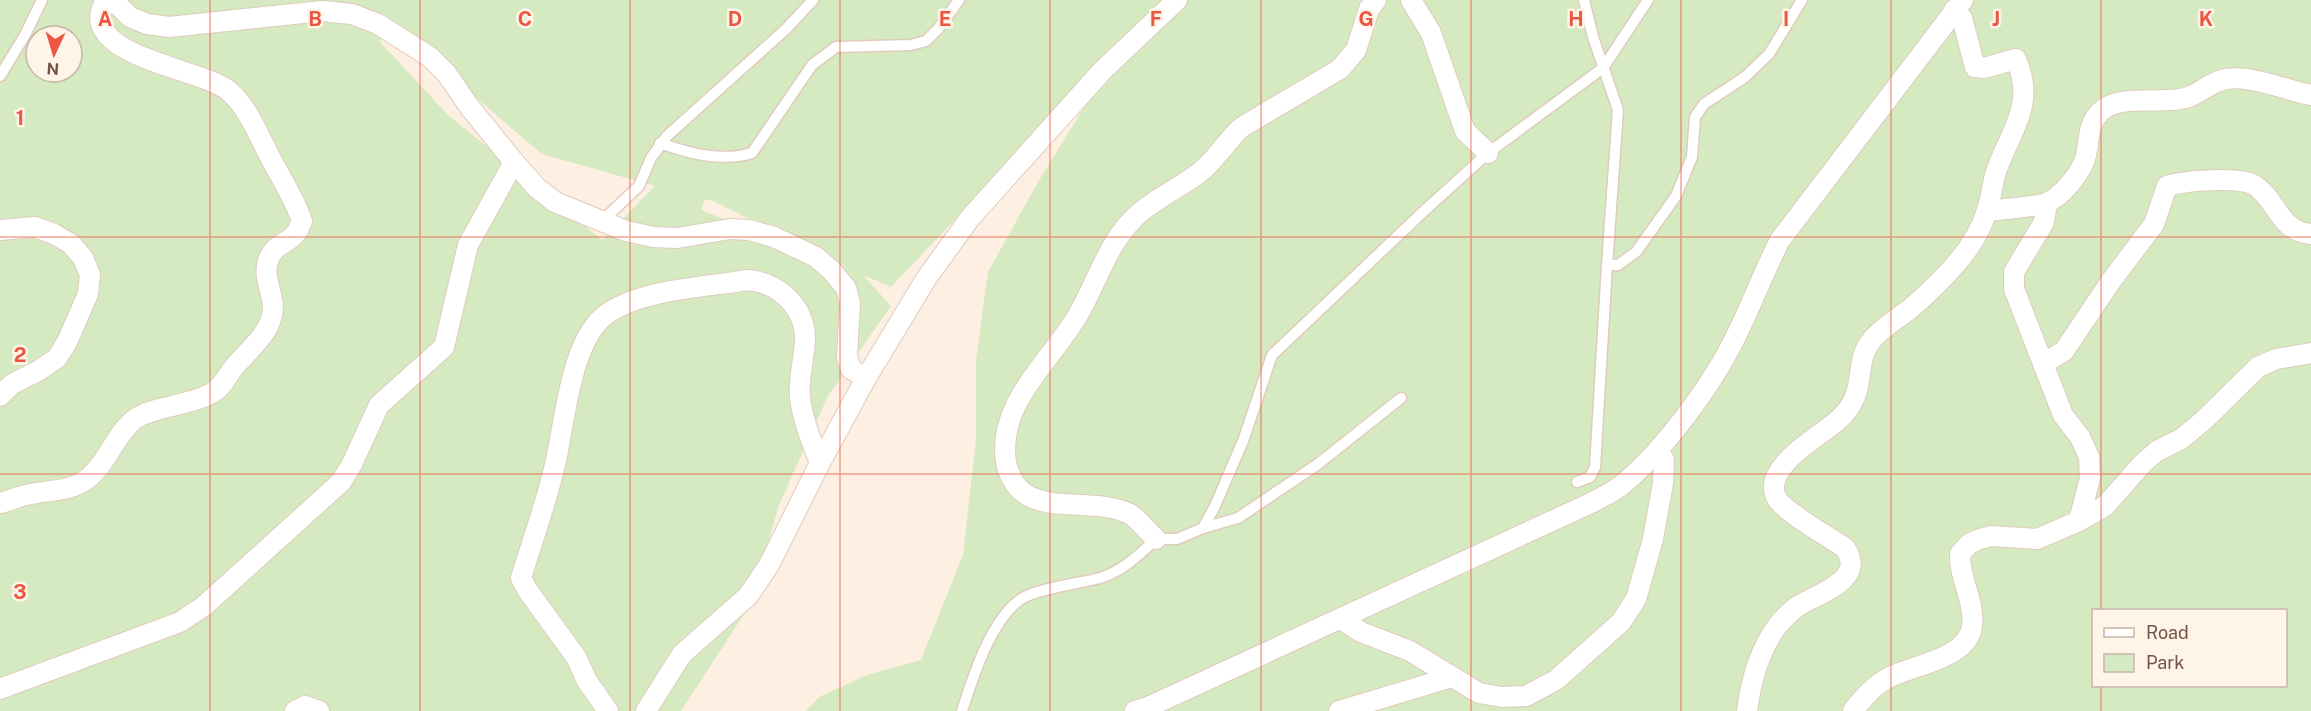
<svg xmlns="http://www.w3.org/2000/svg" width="2311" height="711" viewBox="0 0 2311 711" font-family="'Public Sans',sans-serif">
<rect width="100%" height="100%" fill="#fdefe1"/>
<path fill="#d5eac0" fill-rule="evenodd" d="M0,0H2311V711H806L819,697L867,675L921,660L963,555L976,440V360L988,272L1038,182L1127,38L891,287L863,275L891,306L828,396L779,505L750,605L681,711H0ZM391,25L542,154L655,186L602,240L448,115L380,42ZM36,36H72V72H36ZM705,199L713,201L850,269L701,210ZM2094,610H2286V686H2094Z"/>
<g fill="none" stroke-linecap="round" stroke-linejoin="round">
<g stroke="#e1cbbd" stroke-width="13">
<g id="lane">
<path d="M1584,0L1593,37L1618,110L1607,265H1618L1636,252L1676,196L1692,157L1695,117L1704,104L1745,77L1769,54L1802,0"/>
<path d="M0,76L25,35L42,0"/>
<path d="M660,143C687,153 724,162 752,153L812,65L836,47L911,45L926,41L938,29L959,0"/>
<path d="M601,222L639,186L651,158L667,136L786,29L813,0"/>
<path d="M1577,482L1590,477L1595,467L1607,265"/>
<path d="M1203,528L1238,518L1318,464L1401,398"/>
<path d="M962,711C973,677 990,621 1021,599C1035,589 1081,583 1100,578C1123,571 1139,555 1156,539H1177L1203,528L1215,506L1243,441L1272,355L1424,211L1488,153L1603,68L1648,0"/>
</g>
</g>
<g stroke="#e1cbbd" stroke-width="22">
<g id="street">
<path d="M113,0L130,17L147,24L169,27L322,11L352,14L378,24L430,57L447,74L468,105L514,162L537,188L555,202L626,231L653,237L677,238L730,229L749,230L774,237L816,257L832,271L846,288L850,303L847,357L851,369L866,378"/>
<path d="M1411,0L1431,33L1465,131L1488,153"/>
<path d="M2047,203L2044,222L2014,272V289L2063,415L2080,437L2089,457L2090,478L2079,521"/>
<path d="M1987,211C2000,209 2036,207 2046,203C2062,197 2083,171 2086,155C2090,139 2087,125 2100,112C2116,96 2146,102 2166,100C2175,100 2186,99 2193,95C2204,90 2213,81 2226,79C2251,75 2286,90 2311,95"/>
<path d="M0,230L35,227L54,234L71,244L83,258L90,275L88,294L67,342L57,358L38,371L12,384L0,396"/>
<path d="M2043,364L2064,351L2111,281L2154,224L2167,186C2183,181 2239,176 2254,185C2277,199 2279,232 2311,234"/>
<path d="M0,503C9,501 17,497 26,495C45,490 71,492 87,479C107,464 116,433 135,419C153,406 189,406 212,393C224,386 227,375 235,366C251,347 273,332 273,306C272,291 263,276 268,261C274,243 287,245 296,233C299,230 300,224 302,221C294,197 280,177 269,155C258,134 248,108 230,92C204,68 71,56 106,0"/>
<path d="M1156,539C1148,532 1139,520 1130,514C1098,498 1049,512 1024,493C1014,486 1008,473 1006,462C997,403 1051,361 1078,315C1096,284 1107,246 1132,220C1150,201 1178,189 1199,173C1216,160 1226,141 1242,127L1340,69L1356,50L1369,9L1376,0"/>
<path d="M1341,619L1361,632L1410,651L1479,693L1502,697L1526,696L1556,680L1621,622L1636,599L1653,539L1663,483L1664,460L1658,450"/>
<path d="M0,689L180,622L204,606L341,482L352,464L379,405L444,347L468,245L514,162"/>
<path d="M295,711L305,706L319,711"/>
<path d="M608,711L587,681L576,657L528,591L521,578C532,542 545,506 554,469C565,427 569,339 608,313C645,289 705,287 749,280C778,283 804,306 805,337C805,357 798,377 800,397C802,419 812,442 820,463"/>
<path d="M646,711L682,654L748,596L769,565L820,463L866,378L926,279L970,218L1103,70L1177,0"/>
<path d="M1135,711L1148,707L1591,503C1602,497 1614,492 1623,484C1664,450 1713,384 1736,336C1752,304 1764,271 1780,240L1963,0"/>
<path d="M1339,711L1452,677"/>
<path d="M1747,711C1751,680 1759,650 1778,625C1783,619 1789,613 1795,608C1815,594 1868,581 1845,548C1831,538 1782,511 1776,497C1762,467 1819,437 1837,421C1870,393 1852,365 1871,341C1881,328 1897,319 1910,309C1925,296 1942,280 1955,265C1969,249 1981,231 1987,210C1991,199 1992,187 1995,175C2008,133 2037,107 2016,59L1984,68L1975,67L1962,18L1954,10"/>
<path d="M1853,711C1862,699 1872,687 1886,679C1910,665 1968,660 1972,626C1975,600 1959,579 1960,554L1969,544L1977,540L1991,536L2037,539L2079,521L2105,506L2143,463L2157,451L2181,439L2203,421L2258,367L2276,359L2311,353"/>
</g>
</g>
<use href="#lane" stroke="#fff" stroke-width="10"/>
<use href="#street" stroke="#fff" stroke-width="20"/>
</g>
<path fill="none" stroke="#eb5742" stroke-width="1.5" stroke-opacity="0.55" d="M210,0V711M420,0V711M630,0V711M840,0V711M1050,0V711M1261,0V711M1471,0V711M1681,0V711M1891,0V711M2101,0V610M0,237H2311M0,474H2311M2101,686V711"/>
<g font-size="20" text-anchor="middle" font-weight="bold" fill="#eb5742" stroke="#fff4e8" stroke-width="5" stroke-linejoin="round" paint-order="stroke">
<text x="105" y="26">A</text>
<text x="315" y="26">B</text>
<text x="525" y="26">C</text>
<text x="735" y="26">D</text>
<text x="945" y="26">E</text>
<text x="1156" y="26">F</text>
<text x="1366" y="26">G</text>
<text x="1576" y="26">H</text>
<text x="1786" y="26">I</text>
<text x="1996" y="26">J</text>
<text x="2206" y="26">K</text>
<text x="20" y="125">1</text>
<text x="20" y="362">2</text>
<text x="20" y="599">3</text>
</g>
<rect x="2092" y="609" width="195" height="78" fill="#fff4e8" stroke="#c8b4a8" stroke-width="1.5"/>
<rect x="2104" y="628" width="30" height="9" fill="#ffffff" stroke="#c8b4a8" stroke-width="1.5"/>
<text x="2146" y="639" font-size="18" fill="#755347">Road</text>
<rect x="2104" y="654" width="30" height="18" fill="#d5eac0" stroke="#c8b4a8" stroke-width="1.5"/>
<text x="2146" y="669" font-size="18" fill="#755347">Park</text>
<g transform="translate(54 54) rotate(184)"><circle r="28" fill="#fff4e8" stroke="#c8b4a8" stroke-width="1.5"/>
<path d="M0-4.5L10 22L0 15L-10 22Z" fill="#eb5742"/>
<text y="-9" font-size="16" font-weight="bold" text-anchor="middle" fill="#755347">N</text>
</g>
</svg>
